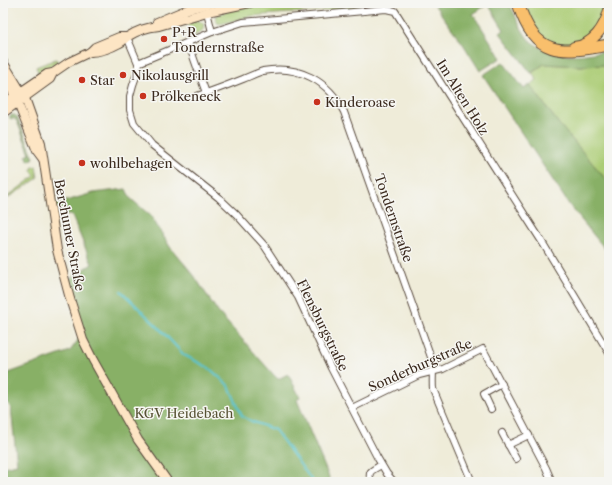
<svg xmlns="http://www.w3.org/2000/svg" width="612" height="485" viewBox="0 0 612 485" font-family="'Libre Caslon Text',serif">
<rect width="100%" height="100%" fill="#f6f6f2"/>
<filter id="ink" filterUnits="userSpaceOnUse"><feTurbulence type="fractalNoise" baseFrequency=".025" numOctaves="2"/><feDisplacementMap in="SourceGraphic" scale="8" xChannelSelector="R" yChannelSelector="G"/><feConvolveMatrix kernelMatrix="1 2 1 2 8 2 1 2 1" color-interpolation-filters="sRGB"/></filter>
<filter id="wash" filterUnits="userSpaceOnUse"><feTurbulence type="fractalNoise" baseFrequency=".012" numOctaves="4" result="noise"/><feDisplacementMap in="SourceGraphic" scale="16" xChannelSelector="R" yChannelSelector="G"/><feGaussianBlur stdDeviation="0.9" result="paint"/><feColorMatrix in="noise" values="0 0 0 0 0 0 0 0 0 0 0 0 0 0 0 0 0 1.4 0 .05"/><feComposite in="paint" operator="in"/></filter>
<g filter="url(#wash)">
<rect width="100%" height="100%" fill="#efecd9"/>
<g fill="#abcc74" stroke="#737b49">
<path d="M274,3H394L376,6L251,16L221,24L217,23L216,19L217,15L236,8Z"/>
<path d="M527,3H606L603,19L591,37L571,46L553,44L537,33L528,15Z"/>
<path d="M197,20L203,23C206,31 199,33 192,36L187,23Z"/>
<path d="M56,59L58,61L39,74L36,67Z"/>
<path d="M544,64L579,66L609,65V183L559,124L530,85L537,80L532,73Z"/>
<path d="M36,166L38,178L3,201V200L35,176L31,170L33,167Z"/>
</g>
<g fill="#88b066" stroke="#626d42">
<path d="M433,3H509C515,14 519,26 526,36C530,42 535,44 540,47C563,59 585,55 609,50V65L579,66L544,64L531,73L500,33L504,30L488,4L473,14L501,58L480,71L463,44Z"/>
<path d="M503,62L524,89L530,85L559,124L609,183V254L570,206L483,75Z"/>
<path d="M11,115H15L17,117L34,158L29,161L26,156L30,154L17,121L13,118L11,119L9,117Z"/>
<path d="M126,189L130,198L151,216L170,247L193,274L218,312L273,374L278,379L288,374L300,397L297,400L331,482H3V467L17,464L11,408L3,396V375L70,351L84,332L68,280L92,264L72,216L61,212L53,205L93,193Z"/>
</g>
<g fill="none" stroke-linecap="round" stroke-linejoin="round">
<path stroke="#57c4cf" stroke-width="2" d="M121,291L159,328L184,355L209,368L229,386L242,416L251,421L275,430L313,482"/>
</g>
</g>
<g filter="url(#ink)">
<g fill="none" stroke-linecap="round" stroke-linejoin="round">
<g stroke="#56473a" stroke-width="8">
<g id="minor">
<path d="M207,12L212,32"/>
<path d="M127,37L138,63L139,68L133,85L130,96V110L134,123L152,145L219,198L236,214L264,245L298,297L331,368L377,457L387,474L394,482"/>
<path d="M188,42L206,93"/>
<path d="M138,63L212,32L243,22L386,9L395,11L544,245L609,353"/>
<path d="M197,96C213,91 228,85 243,79C250,76 257,73 263,71C298,64 329,81 344,112L432,360C434,370 432,379 433,389L472,482"/>
<path d="M352,408L419,375L443,369L483,349L546,468L552,482"/>
<path d="M491,409L484,394L502,384"/>
<path d="M502,433L516,459"/>
<path d="M508,445L529,435"/>
<path d="M371,482C367,470 372,471 381,465"/>
</g>
</g>
<g stroke="#56473a" stroke-width="10">
<g id="secondary">
<path d="M157,22L188,9L212,3"/>
<path d="M90,52C100,52 111,48 120,43C123,42 124,39 127,37C136,31 149,27 159,26L207,12L250,3"/>
<path d="M3,62L25,98L41,143L57,250L70,299L83,340L93,360L138,440L168,482"/>
<path d="M3,74L15,96L37,151L43,159"/>
<path d="M3,104L47,74L53,73L69,62L90,52L95,47L119,37H127"/>
<path d="M3,113L50,79L53,73"/>
</g>
</g>
<g stroke="#56473a" stroke-width="12">
<path id="trunk" d="M574,47C593,45 605,27 609,10"/>
</g>
<g stroke="#56473a" stroke-width="13">
<path id="motorway" d="M518,3C535,57 560,54 609,45"/>
</g>
<use href="#minor" stroke="#fff" stroke-width="6"/>
<use href="#secondary" stroke="#fde5c4" stroke-width="8"/>
<use href="#trunk" stroke="#f9bf6c" stroke-width="10"/>
<use href="#motorway" stroke="#f9bf6c" stroke-width="11"/>
</g>
</g>
<g fill="#c8321e" stroke="#f6f6f2" stroke-width="1.5">
<circle cx="164" cy="39" r="4"/>
<circle cx="123" cy="75" r="4"/>
<circle cx="82" cy="80" r="4"/>
<circle cx="143" cy="96" r="4"/>
<circle cx="317" cy="102" r="4"/>
<circle cx="82" cy="163" r="4"/>
</g>
<g text-anchor="middle" dominant-baseline="central" stroke-width="3" stroke-linejoin="round" paint-order="stroke">
<g font-size="13" fill="#3b2a1e" stroke="#f6f6f2" text-anchor="start">
<text x="172" y="32">P+R<tspan x="172" dy="15">Tondernstraße</tspan></text>
<text x="131" y="75">Nikolausgrill</text>
<text x="90" y="80">Star</text>
<text x="151" y="96">Prölkeneck</text>
<text x="325" y="102">Kinderoase</text>
<text x="90" y="163">wohlbehagen</text>
</g>
<g font-size="13" fill="#3b2a1e" stroke="#f6f6f2">
<text transform="translate(463 97) rotate(58)">Im Alten Holz</text>
<text transform="translate(394 218) rotate(71)">Tondernstraße</text>
<text transform="translate(70 235) rotate(79)">Berchumer Straße</text>
<text transform="translate(323 325) rotate(64)">Flensburgstraße</text>
<text transform="translate(420 365) rotate(-24)">Sonderburgstraße</text>
</g>
<g font-size="13" fill="#575234" stroke="#f6f6f2">
<text x="184" y="413">KGV Heidebach</text>
</g>
</g>
<rect width="612" height="485" fill="none" stroke="#f6f6f2" stroke-width="16"/>
</svg>
